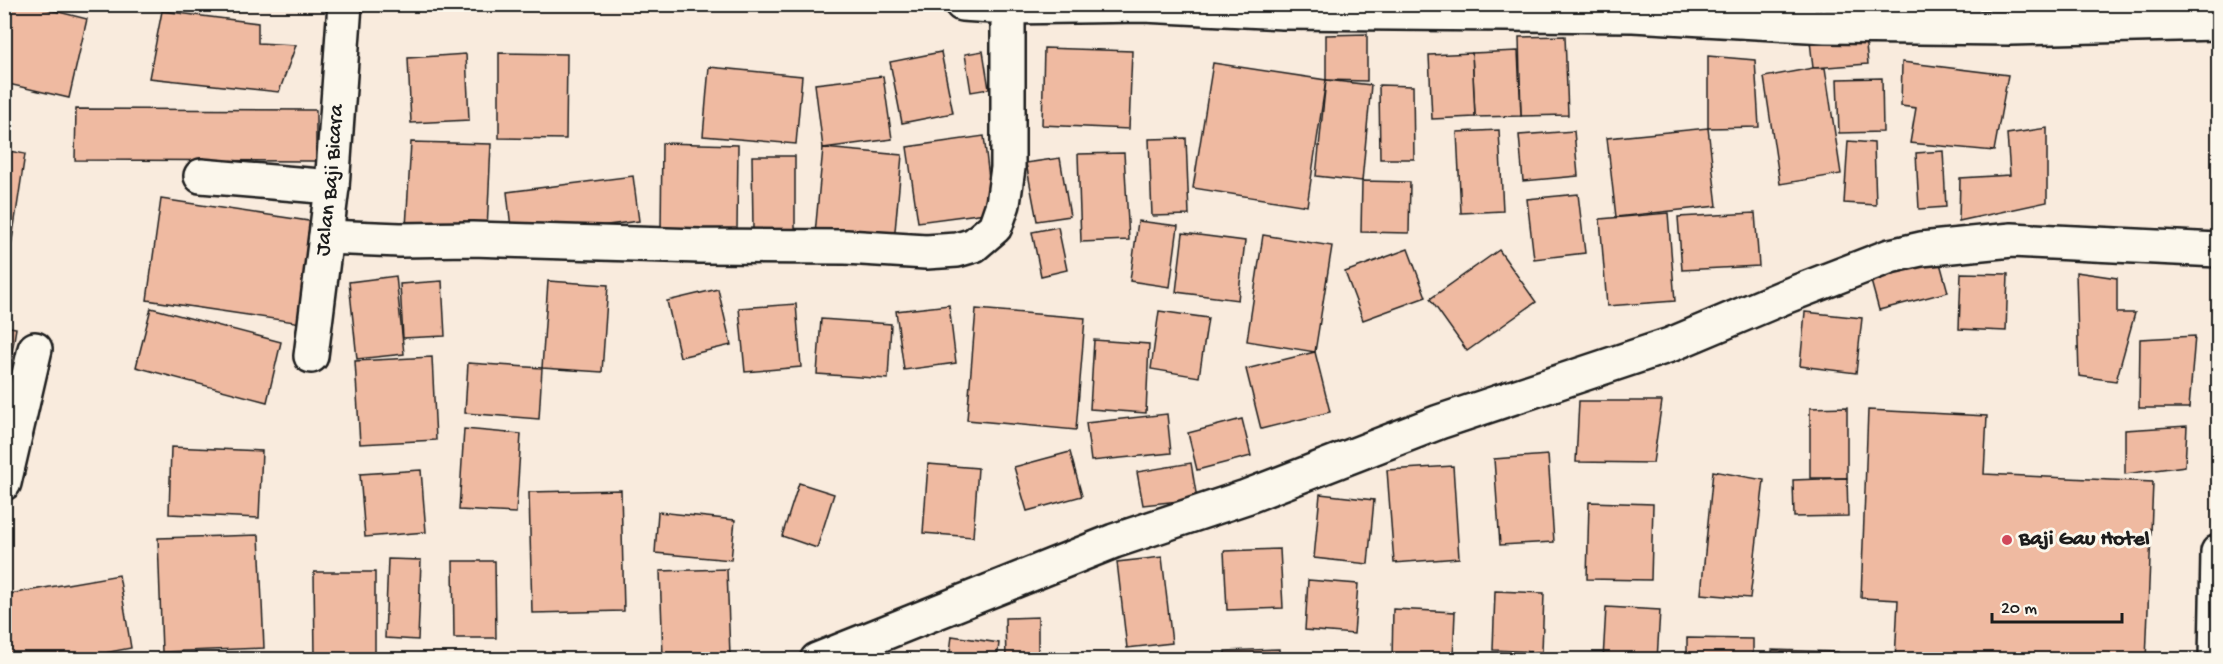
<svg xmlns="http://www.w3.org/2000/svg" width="2223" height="664" viewBox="0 0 2223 664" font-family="'Gochi Hand',sans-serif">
<rect width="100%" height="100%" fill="#f9ebdd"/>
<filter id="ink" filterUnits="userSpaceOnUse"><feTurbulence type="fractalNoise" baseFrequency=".0167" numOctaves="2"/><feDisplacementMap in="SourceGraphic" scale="12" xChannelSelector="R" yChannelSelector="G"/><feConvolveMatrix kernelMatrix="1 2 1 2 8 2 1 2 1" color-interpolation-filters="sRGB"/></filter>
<g filter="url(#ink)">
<g fill="#efbaa1" stroke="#1c1c1c" stroke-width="1.5">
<path d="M4,4H27L87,19L69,98L4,83Z"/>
<path d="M162,11L258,23V43L296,45L279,92L149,78Z"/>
<path d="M1367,34V81L1326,80V35Z"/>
<path d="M1565,36L1568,115L1521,116L1519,37Z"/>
<path d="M1865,37L1868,64L1813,68L1810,41Z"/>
<path d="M1044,48L1132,51L1129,129L1042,125Z"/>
<path d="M983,51L989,89L971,92L965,54Z"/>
<path d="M1518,51L1521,116L1475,117L1472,53Z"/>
<path d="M941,52L953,113L902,123L890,62Z"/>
<path d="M499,53L567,54L566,139L499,138Z"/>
<path d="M1472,53L1475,117L1432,119L1429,55Z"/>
<path d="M466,54L469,120L411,123L408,58Z"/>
<path d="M1708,56L1755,60L1759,127L1708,128Z"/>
<path d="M1902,62L2008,75L1994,151L1910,143L1916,108L1901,106Z"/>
<path d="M1213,63L1326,80L1307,206L1193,188Z"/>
<path d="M709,67L802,76L796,144L703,136Z"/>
<path d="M1813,68H1825L1841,174L1780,184L1764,77Z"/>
<path d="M883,76L892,139L823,148L815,84Z"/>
<path d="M1882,78L1883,132L1839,133L1837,79Z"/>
<path d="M1326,80L1371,85L1362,181L1316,176Z"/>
<path d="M1379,85L1413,86L1414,159H1380Z"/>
<path d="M76,109L316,110V161L75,160Z"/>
<path d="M1708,128L1717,206L1616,217L1607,138Z"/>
<path d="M2047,128V202L1959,221L1960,178L2010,175L2007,134Z"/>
<path d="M1499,130L1503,211L1461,213L1457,132Z"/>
<path d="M1574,131L1578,176L1523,181L1519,135Z"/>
<path d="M984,136L993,212L918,222L907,147Z"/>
<path d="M1186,138L1189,215L1152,216L1149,139Z"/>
<path d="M1848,141L1874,143L1876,205L1844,203Z"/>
<path d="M411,142L491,144L487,231L406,228Z"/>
<path d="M662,143L738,145L737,231L661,230Z"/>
<path d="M823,148L902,155L894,242L815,234Z"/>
<path d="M4,150L25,154L11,247L4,246Z"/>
<path d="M1943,151L1946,207L1919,209L1916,153Z"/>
<path d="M1124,153L1129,240L1081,242L1078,154Z"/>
<path d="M752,156H795V229H753Z"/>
<path d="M1060,158L1070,216L1037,221L1026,163Z"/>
<path d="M633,176L639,221L512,237L507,192Z"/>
<path d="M1362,181L1410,182L1409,233L1361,232Z"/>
<path d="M1578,194L1585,253L1534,259L1527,199Z"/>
<path d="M161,199L315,222L301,323L147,300Z"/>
<path d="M1668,213L1675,301L1607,306L1600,219Z"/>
<path d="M1755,213L1759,266L1682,270L1678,217Z"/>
<path d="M1138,221L1178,226L1170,287L1130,281Z"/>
<path d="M1058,227L1067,270L1041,276L1032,232Z"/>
<path d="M1183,233L1245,241L1238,300L1176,292Z"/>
<path d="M1263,235L1332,246L1315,352L1247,341Z"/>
<path d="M1408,249L1426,297L1363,320L1345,272Z"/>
<path d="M1499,250L1536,302L1467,351L1430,299Z"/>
<path d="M1937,252L1948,292L1879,310L1868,270Z"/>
<path d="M2076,272L2117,278V313H2135L2116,381L2079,376Z"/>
<path d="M1961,273L2008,274L2006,331L1959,329Z"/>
<path d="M396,276L404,354L357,359L349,282Z"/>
<path d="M442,281L445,336L403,338L400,284Z"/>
<path d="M548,281L608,285L602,372L542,368Z"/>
<path d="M718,289L731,345L680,357L667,301Z"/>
<path d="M796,304L801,367L745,372L739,308Z"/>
<path d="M949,305L956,363L904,370L896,311Z"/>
<path d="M151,308L281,342L267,402L136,367Z"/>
<path d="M976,309L1085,318L1076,430L967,420Z"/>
<path d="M1159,311L1208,318L1199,377L1151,369Z"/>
<path d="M1805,312L1862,318L1856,373L1800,366Z"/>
<path d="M821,319L891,324L888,379L817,374Z"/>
<path d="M4,326L16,328L4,401Z"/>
<path d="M2195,336L2189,408H2139L2140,339Z"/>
<path d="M1094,340L1149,344L1146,413L1090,409Z"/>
<path d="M1315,352L1330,412L1261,429L1246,369Z"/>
<path d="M432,357L436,440L360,444L355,361Z"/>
<path d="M468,363L542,368L539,419L465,413Z"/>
<path d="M1579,401H1662L1653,463L1576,462Z"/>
<path d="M1847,407V478H1810V408Z"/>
<path d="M1868,410L1987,416L1984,474L2153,482L2146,660H1895L1898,600L1861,598Z"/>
<path d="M1167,414L1171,453L1091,461L1086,423Z"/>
<path d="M1242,419L1251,456L1197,470L1188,433Z"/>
<path d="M2187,426L2185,466L2125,474V430Z"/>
<path d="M464,429L521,434L516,513L459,510Z"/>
<path d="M171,447L262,451L259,518L169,514Z"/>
<path d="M1070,452L1082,496L1027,511L1014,467Z"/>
<path d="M1548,455L1554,542L1500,545L1494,459Z"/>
<path d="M1191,463L1197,499L1143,505L1137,472Z"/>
<path d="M928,464L978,468L973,537L923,533Z"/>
<path d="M1453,466L1459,558L1394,563L1387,470Z"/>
<path d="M421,470L426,532L365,537L360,474Z"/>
<path d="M1713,471L1764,480L1750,598L1701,594Z"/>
<path d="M1847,478L1848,516L1794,517L1793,480Z"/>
<path d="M799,483L834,494L817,548L782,536Z"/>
<path d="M621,490L624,611L532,613L529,492Z"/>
<path d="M1320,494L1374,500L1368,564L1314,558Z"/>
<path d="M1589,502L1653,504L1651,580L1587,579Z"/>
<path d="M658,512L735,520L731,560L655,553Z"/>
<path d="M259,535L264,648L162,652L158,538Z"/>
<path d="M1280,549L1283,608L1227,610L1224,551Z"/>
<path d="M1162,557L1172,643L1127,648L1117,562Z"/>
<path d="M388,559L421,560L418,640L385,638Z"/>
<path d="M453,561H495L496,638H454Z"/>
<path d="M727,569L730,656L663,657L660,571Z"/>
<path d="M314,572H375V658H315Z"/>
<path d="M119,575L131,648L68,660H11L4,623V595Z"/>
<path d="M1308,580L1358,584L1354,634L1305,630Z"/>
<path d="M1495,591L1544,593L1542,652L1493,650Z"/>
<path d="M1606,607L1660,610L1657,660H1603Z"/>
<path d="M1393,609L1455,612L1453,660H1392Z"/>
<path d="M1038,617V660H1006L1005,618Z"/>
<path d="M952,636L999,643L997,660H949Z"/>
<path d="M1687,638L1753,639V660H1687Z"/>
<path d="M1279,649V660H1225V651Z"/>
<path d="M1772,650L1838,652V660H1772Z"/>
<path d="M890,654V660H825V659Z"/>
<path d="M566,655L614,660H565Z"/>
</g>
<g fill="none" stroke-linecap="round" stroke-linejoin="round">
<g stroke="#1c1c1c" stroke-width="38">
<g id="street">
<path d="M962,4L1008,7L1143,5L1283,12L1633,15L1825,26L2010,28L2218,23"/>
<path d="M201,176L332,187"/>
<path d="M326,237L400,240L472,239L700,246L846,247L926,252L957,250L974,245L995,227L1003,204L1008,168V7"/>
<path id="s1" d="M311,356L332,187L345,4"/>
<path d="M4,483L35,349"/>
<path d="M817,660L1114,541L1246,497L1439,422L1670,345L1784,297L1890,256L1921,249L2012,240L2218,250"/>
</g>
</g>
<g stroke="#1c1c1c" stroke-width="38">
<path id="secondary" d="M2216,660L2218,552"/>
</g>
<use href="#street" stroke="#fbf7ec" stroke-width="33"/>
<use href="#secondary" stroke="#fbf7ec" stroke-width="33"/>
</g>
</g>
<circle fill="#d1495b" stroke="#fbf7ec" stroke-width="2" cx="2007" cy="540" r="6"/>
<g text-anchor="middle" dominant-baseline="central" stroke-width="6" stroke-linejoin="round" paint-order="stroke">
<g font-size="22" fill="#1c1c1c" stroke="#fbf7ec">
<text stroke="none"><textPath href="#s1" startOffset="177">Jalan Baji Bicara</textPath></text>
</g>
<g font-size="22" font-weight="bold" fill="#1c1c1c" stroke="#fbf7ec" text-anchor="start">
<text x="2019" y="540">Baji Gau Hotel</text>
</g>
</g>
<rect width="2223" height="664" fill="none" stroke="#fbf7ec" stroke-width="24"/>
<rect x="12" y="12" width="2199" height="640" fill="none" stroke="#1c1c1c" stroke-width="2" filter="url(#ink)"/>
<path d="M1992 613v9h130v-9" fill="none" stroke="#1c1c1c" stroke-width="3"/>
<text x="2001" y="613" font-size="18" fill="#1c1c1c" stroke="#fbf7ec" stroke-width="4.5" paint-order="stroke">20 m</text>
</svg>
